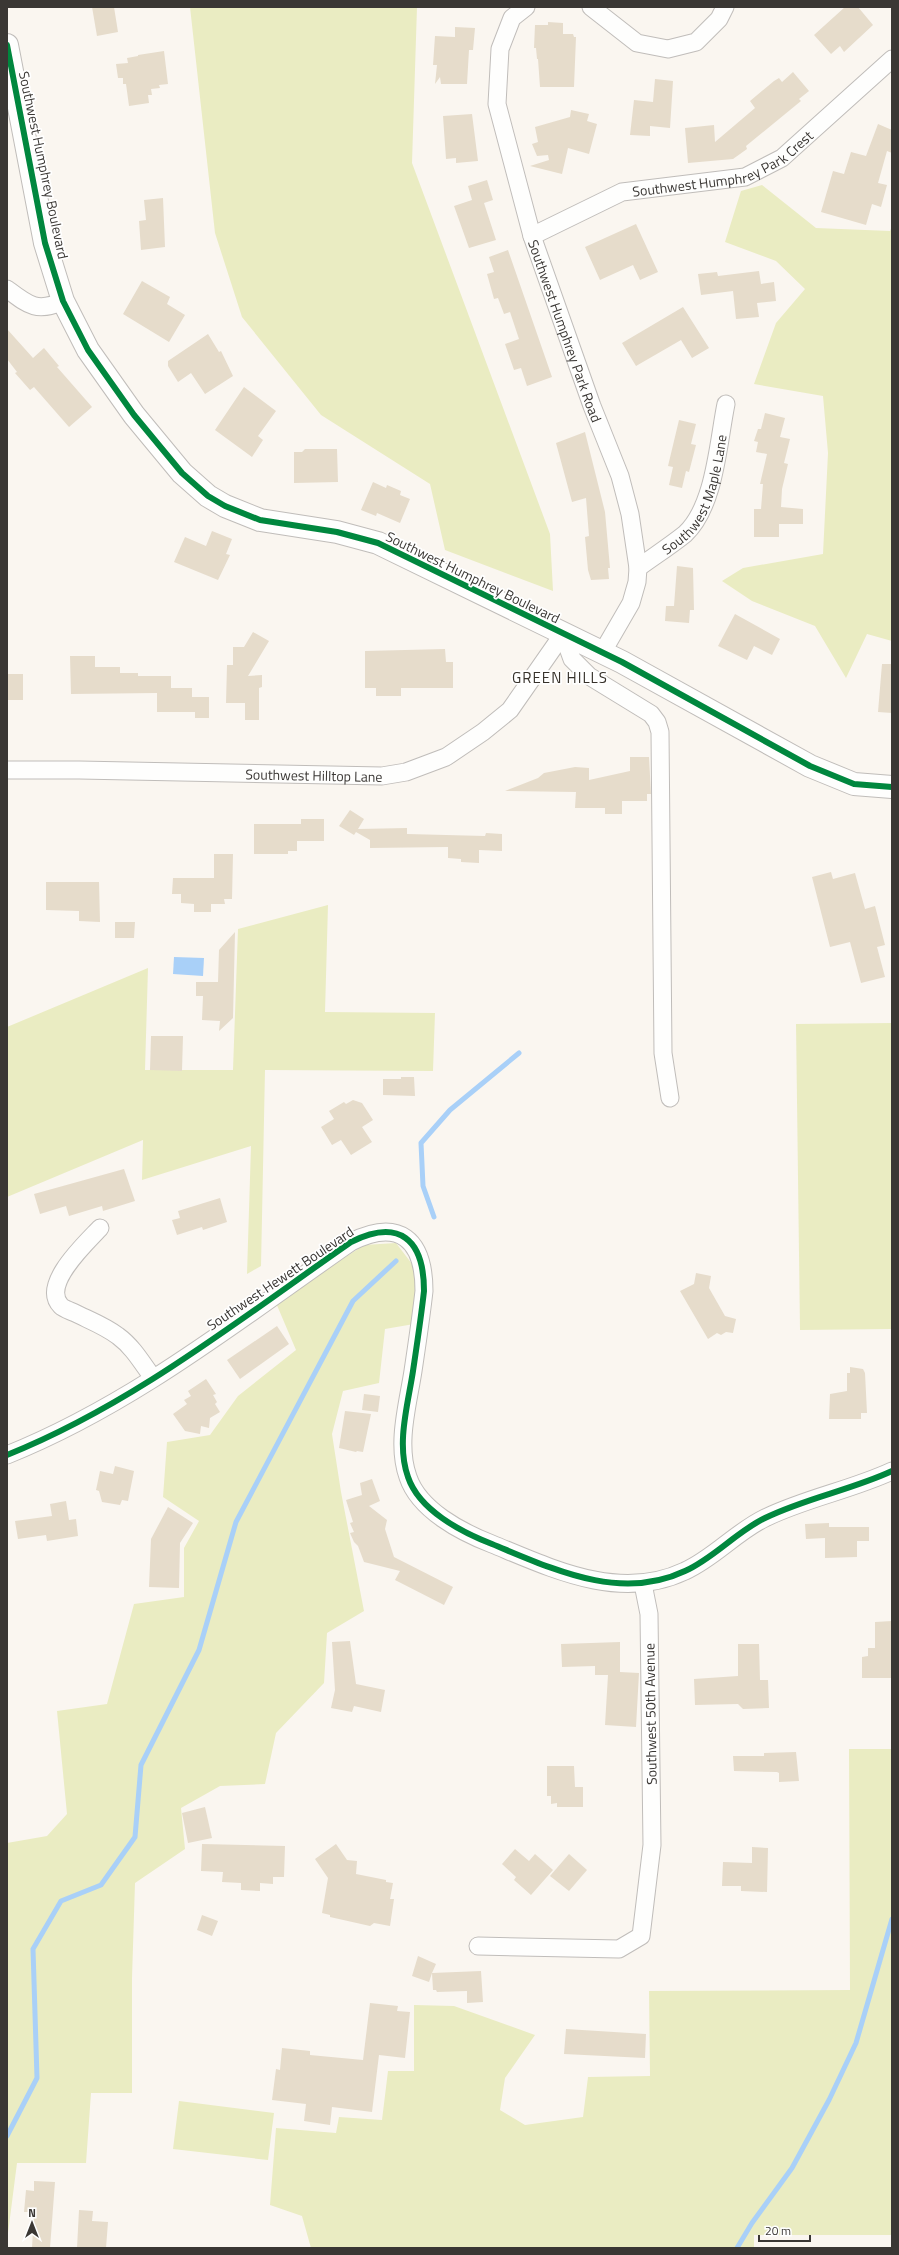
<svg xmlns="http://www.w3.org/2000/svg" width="899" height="2255" viewBox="0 0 899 2255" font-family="'Titillium Web',sans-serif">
<rect width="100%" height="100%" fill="#faf6f0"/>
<g fill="#eaecc2">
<path d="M190,7H417L412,163L550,534L553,591L445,550L430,484L321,415L242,317L215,233Z"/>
<path d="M762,185L816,228L890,231L892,226V641L867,634L846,678L815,626L752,601L722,581L743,568L823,554L828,453L823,396L754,384L776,323L805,289L776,261L725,242L741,191Z"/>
<path d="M328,905L325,1012L435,1013L433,1071L265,1070L261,1266L247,1274L251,1146L142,1180L143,1140L7,1197V1027L148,968L145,1070H233L238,929Z"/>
<path d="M892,1023V1329L800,1330L796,1024Z"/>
<path d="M396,1243L419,1273L414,1324L385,1329L379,1383L343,1391L332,1434L341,1492L364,1611L327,1633L324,1683L276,1733L265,1784L220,1786L181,1808L185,1849L135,1883L132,1978V2093H91L86,2163H17L7,2241V1843L47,1836L67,1814L57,1711L107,1704L134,1604L184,1597V1548L199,1521L163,1497L167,1442L210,1435L238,1396L296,1350L276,1303L364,1245Z"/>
<path d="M849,1749H892V2235H754V2248H311L302,2216L270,2205L276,2128L336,2133L339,2117L382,2120L388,2071H414V2005L454,2006L535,2035L505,2078L500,2110L525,2125L583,2117L588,2077L650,2076L649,1991L850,1990Z"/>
<path d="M179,2101L274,2113L268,2160L173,2149Z"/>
</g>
<path fill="#a9d0f8" d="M174,957L204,958L203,976L173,974Z"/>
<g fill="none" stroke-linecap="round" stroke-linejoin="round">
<g stroke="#a9d0f8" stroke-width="5">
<path d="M434,1217L423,1186L421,1143L450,1110L519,1053"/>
<path d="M7,2136L37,2078L33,1949L61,1901L101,1885L135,1837L141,1765L199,1650L236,1522L353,1301L396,1261"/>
<path d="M737,2248L752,2223L792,2168L829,2100L856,2043L892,1919"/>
</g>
</g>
<g fill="#e6dccb">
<path d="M92,7H114L118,32L97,36Z"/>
<path d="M845,7H858L873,25L844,52L840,46L831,54L814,35Z"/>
<path d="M548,22L563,23V34H573L574,37H576L574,87H540L538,59H537L536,48H534L535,25H548Z"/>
<path d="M455,27L475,28L473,50H469L467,84H441L440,77L435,84L437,65H433L435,36L455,37Z"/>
<path d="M164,51L168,84L159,85L160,88L151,89L152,95H148L149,103L129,106L126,84H123V78H118L116,64L128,63L127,58L138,56V55Z"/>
<path d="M793,72L809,91L799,99L801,101L746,146L747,149L733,159L688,163L685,128L714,125L715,142L755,108L750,101L774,81L779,78L782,82Z"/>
<path d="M655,79L673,81L670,128L650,126V136L630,135L634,100L653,102Z"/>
<path d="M571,110L589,114L587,121L597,124L589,154L568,148L562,174L530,166L549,160L548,155L537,156L532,144L538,142L535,127L570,117Z"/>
<path d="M472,114L478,161L456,163V158L446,159L443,116Z"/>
<path d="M878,124L892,130V153L887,151L878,183L887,185L881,207L872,204L866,225L821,212L833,171L844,174L851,152L866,156Z"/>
<path d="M487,180L493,200L484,203L496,240L469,248L454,206L472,200L468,186Z"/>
<path d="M163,198L165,247L141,250L139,221L146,220L144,200Z"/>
<path d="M636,224L658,272L640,280L633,265L600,280L585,247Z"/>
<path d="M508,250L552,377L527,386L521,368L514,370L505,344L519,339L510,312L504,314L498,298L494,299L487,274L494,272L489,257Z"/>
<path d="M759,271L761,284L774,282L776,301L757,303L759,317L736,319L733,291L701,295L698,274L717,272L718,276Z"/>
<path d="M142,281L170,297L167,304L185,315L169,342L123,314Z"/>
<path d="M683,307L709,348L692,358L681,340L636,366L622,343Z"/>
<path d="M7,329L33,358L44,348L59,366L57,367L92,407L69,427L34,387L30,390L15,373L17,372L7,359Z"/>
<path d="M208,334L219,352L221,351L233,376L205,394L191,373L178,382L168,366V361Z"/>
<path d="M244,387L276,411L258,436L263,440L252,457L215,430Z"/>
<path d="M765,413L785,418L780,437L790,439L784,463L788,464L782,489L781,507L803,509V524H779V537H754V509H761L763,484H760L767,454L756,452L758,442L754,441L758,429H761Z"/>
<path d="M679,420L696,424L691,444L696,445L689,472L686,471L682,488L669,485L673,467L668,466Z"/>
<path d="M585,432L605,512L610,568H608L609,579L591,580L588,570L585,537L589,536L586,498L572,502L556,443Z"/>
<path d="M305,449H337L338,482L294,483V452H302Z"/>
<path d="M373,482L386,488L387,485L401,491L400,495L410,499L400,523L377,513L376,516L361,510Z"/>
<path d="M212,531L232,539L226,554L230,555L218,580L174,562L185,537L206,546Z"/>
<path d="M677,566L693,568L694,610H690L689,623L665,621L666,606H674Z"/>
<path d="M735,614L780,639L772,655L754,646L747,660L718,646Z"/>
<path d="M253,632L269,641L248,676L262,675V687L259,688V720H245V703H226L227,665H233V647H244Z"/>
<path d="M445,649L446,662H453V688H401V696H376V688H365V651Z"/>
<path d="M70,656H95V667H120V673H138V676H171V688H192V697H209V718H195V712H157V693L71,694Z"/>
<path d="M882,664H892V713L878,712Z"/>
<rect x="7" y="674" width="16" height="26"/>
<path d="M630,757H649L651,794H647V801H622V814H605V808H575L576,792L505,791L538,778L544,773L575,767L589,768V780L630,771Z"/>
<path d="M350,810L364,819L358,829L407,828V834L485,836L486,833L502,834V851L479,850V863L461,862V859L448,858V847L370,848V840L356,832L354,835L339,826Z"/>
<path d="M301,819H324V841H297V851H288V854H254V824H301Z"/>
<path d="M214,854H233L232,899H224L225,904H211V912H194V904L181,903V894H172L173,878H214Z"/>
<path d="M831,872L833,879L855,873L865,909L875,906L885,945L877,947L885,977L861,983L850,942L830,947L812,877Z"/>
<path d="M46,882H99L100,922L79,921V911L46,910Z"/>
<path d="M115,922H135L134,938H115Z"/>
<path d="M235,932L233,1018L219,1031L220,1021L202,1020L203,996H196V982H218L219,950Z"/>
<path d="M151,1036H183L182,1071L150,1070Z"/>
<path d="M401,1077H414L415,1096L383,1095V1079H401Z"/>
<path d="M353,1100L362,1103L373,1120L362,1127L372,1142L351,1155L341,1140L332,1145L321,1127L334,1119L329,1111L344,1102L346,1104Z"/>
<path d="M124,1169L135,1201L103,1211L102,1206L69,1216L66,1206L40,1214L34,1194Z"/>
<path d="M220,1198L227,1222L203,1230L202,1227L177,1235L172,1220L180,1218L178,1211Z"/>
<path d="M696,1273L711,1276L709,1288L725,1316L736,1319L733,1333L726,1332L721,1335L717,1333L708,1339L680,1291L694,1284Z"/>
<path d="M277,1326L289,1344L240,1379L227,1360Z"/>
<path d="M850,1367L863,1369L865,1373L867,1413H861V1419H829L830,1394L847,1391V1373H850Z"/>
<path d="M206,1379L216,1394L213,1395L217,1402L215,1404L220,1412L210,1418L209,1428L201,1426L200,1434L185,1431L173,1414L187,1404L184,1400L191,1396L188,1391Z"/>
<path d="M364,1394L380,1396L378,1412L362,1410Z"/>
<path d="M345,1411L371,1414L363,1452L357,1451L356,1452L339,1448Z"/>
<path d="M115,1466L134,1471L128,1501L122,1500L120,1505L102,1502L99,1491L96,1490L100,1471L113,1474Z"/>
<path d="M372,1479L380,1501L369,1506L387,1520L385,1529L394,1557L453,1587L444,1605L395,1580L400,1571L364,1562L358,1546L354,1542L350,1533L354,1532L350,1523L353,1522L346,1500L362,1495L360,1483Z"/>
<path d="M66,1501L69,1520L76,1519L78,1536L47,1541L46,1535L18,1539L15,1521L52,1516L50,1504Z"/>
<path d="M168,1507L193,1523L180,1543L179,1588L149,1587L151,1539Z"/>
<path d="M829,1523V1527H869V1541H857V1557L825,1558V1538L806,1539L805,1524Z"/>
<path d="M892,1621V1678H862V1657L868,1656V1648H875V1622Z"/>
<path d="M350,1641L356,1684L385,1690L381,1712L354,1706L352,1712L331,1708L335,1690L332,1642Z"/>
<path d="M620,1642V1672L639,1673L636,1727L605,1725L608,1675H595V1666L562,1667L561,1644Z"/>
<path d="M738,1644H759L760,1680H768L769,1708L743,1709L738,1704L695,1705L694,1679L738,1676Z"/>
<path d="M796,1752L799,1781L779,1782V1773L777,1772L734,1771L733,1756H764V1753Z"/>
<path d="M547,1766H574L575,1787H583V1807H557V1803L551,1804V1796H547Z"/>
<path d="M205,1807L212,1838L188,1843L182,1813Z"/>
<path d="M202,1844L285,1846L284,1877H273V1884L260,1883V1891L241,1890V1883L222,1882L223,1872L201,1871Z"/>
<path d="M336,1844L347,1860L357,1861L356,1874L386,1880V1882L393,1883L390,1899H394L390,1926L374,1923L370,1926L330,1917V1915L322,1913L328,1878L315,1859Z"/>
<path d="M752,1847L768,1848L767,1892L741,1891V1886H722L723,1862L752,1863Z"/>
<path d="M515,1849L529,1861L535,1854L553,1870L531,1895L514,1880L516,1877L502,1864Z"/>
<path d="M569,1854L587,1870L569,1891L550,1876Z"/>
<path d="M202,1915L218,1921L212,1936L197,1930Z"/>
<path d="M418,1956L436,1964L432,1973L481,1971L483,2002L467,2003V1991L437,1992L436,1990H433L432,1973L429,1982L412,1976Z"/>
<path d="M370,2003L398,2006L397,2011L410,2012L405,2058L379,2055L372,2112L332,2107L330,2125L304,2121L306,2104L272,2100L276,2069L280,2070L282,2048L310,2051V2055L363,2060Z"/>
<path d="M566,2029L646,2034L645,2058L564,2054Z"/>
<path d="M34,2181L55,2182L50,2248H32L34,2212H24L26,2190L34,2191Z"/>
<path d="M79,2210L93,2211L92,2221L108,2222L106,2248H77Z"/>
</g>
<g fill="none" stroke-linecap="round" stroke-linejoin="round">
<g stroke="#c0bdba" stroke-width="19">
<g id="minor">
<path id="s1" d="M526,7L512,18L500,49L497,104L532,236L592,406L620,476L630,514L638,568L637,582L631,603L602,653"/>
<path d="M591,7L637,43L668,49L696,42L719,19L725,7"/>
<path id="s2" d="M532,236L622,192L745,177L782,158L892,59"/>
<path d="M7,289C28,305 37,313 63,301"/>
<path id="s3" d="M638,568C653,557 670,546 685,534C715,506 718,443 726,404"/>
<path d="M563,634L572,659L589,676L651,714L657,722L660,732L663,1053L670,1098"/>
<path id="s4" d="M7,770H79L382,776L406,772L446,757L483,732L510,710L563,634"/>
<path d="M100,1228C86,1243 40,1285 61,1306C64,1309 71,1311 75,1313C89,1320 105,1326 118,1336C133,1347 142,1363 153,1378"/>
<path d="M7,1455C132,1405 240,1319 351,1242C399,1218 424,1239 424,1291C421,1318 417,1344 413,1371C408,1404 396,1444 408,1477C419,1510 461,1532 492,1544C553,1569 620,1602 685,1571C714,1558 736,1532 765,1518C806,1498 851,1490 892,1471"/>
<path d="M478,1946L619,1949L641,1936L652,1845L649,1614L643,1584"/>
</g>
</g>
<g stroke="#c0bdba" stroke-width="24">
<path id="major" d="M7,45L45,243L63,301L88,350L134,415L182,473L208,496L225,506L260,520L337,532L378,543L622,662L810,766L854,784L892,787"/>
</g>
<use href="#minor" stroke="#fefefd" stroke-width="17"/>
<use href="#major" stroke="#fefefd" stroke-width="22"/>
<g stroke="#fff" stroke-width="8">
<g id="cycleway">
<path d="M7,45L45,243L63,301L88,350L134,415L182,473L208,496L225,506L260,520L337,532L378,543L622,662L810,766L854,784L892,787"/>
<path d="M7,1455C132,1405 240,1319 351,1242C399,1218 424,1239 424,1291C421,1318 417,1344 413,1371C408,1404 396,1444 408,1477C419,1510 461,1532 492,1544C553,1569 620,1602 685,1571C714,1558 736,1532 765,1518C806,1498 851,1490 892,1471"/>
</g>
</g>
<use href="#cycleway" stroke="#00873e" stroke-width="6"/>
</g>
<g text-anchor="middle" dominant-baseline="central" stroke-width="3.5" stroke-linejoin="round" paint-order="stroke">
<g font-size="14" fill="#3a3734" stroke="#fff">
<text stroke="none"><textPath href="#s2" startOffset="207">Southwest Humphrey Park Crest</textPath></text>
<text transform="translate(44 165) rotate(78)">Southwest Humphrey Boulevard</text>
<text stroke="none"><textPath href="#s1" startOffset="343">Southwest Humphrey Park Road</textPath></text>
<text stroke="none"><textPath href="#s3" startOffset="98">Southwest Maple Lane</textPath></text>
<text transform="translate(473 577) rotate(26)">Southwest Humphrey Boulevard</text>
<text stroke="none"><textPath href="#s4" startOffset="307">Southwest Hilltop Lane</textPath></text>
<text transform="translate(280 1278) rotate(-34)">Southwest Hewett Boulevard</text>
<text transform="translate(650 1714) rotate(-91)">Southwest 50th Avenue</text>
</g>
<g font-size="15" letter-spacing="1" fill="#36312a" stroke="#fff">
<text x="560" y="677">GREEN HILLS</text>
</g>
</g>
<rect width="899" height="2255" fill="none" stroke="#3a3734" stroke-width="16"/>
<g transform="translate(32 2223)" stroke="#ffffff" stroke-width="3" paint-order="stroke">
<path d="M0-3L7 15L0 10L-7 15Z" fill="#3a3734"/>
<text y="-6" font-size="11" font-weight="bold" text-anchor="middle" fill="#3a3734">N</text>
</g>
<path d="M759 2235v6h51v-6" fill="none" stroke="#3a3734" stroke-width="2"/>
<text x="765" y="2235" font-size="12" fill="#3a3734" stroke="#ffffff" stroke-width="3" paint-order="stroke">20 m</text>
</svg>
